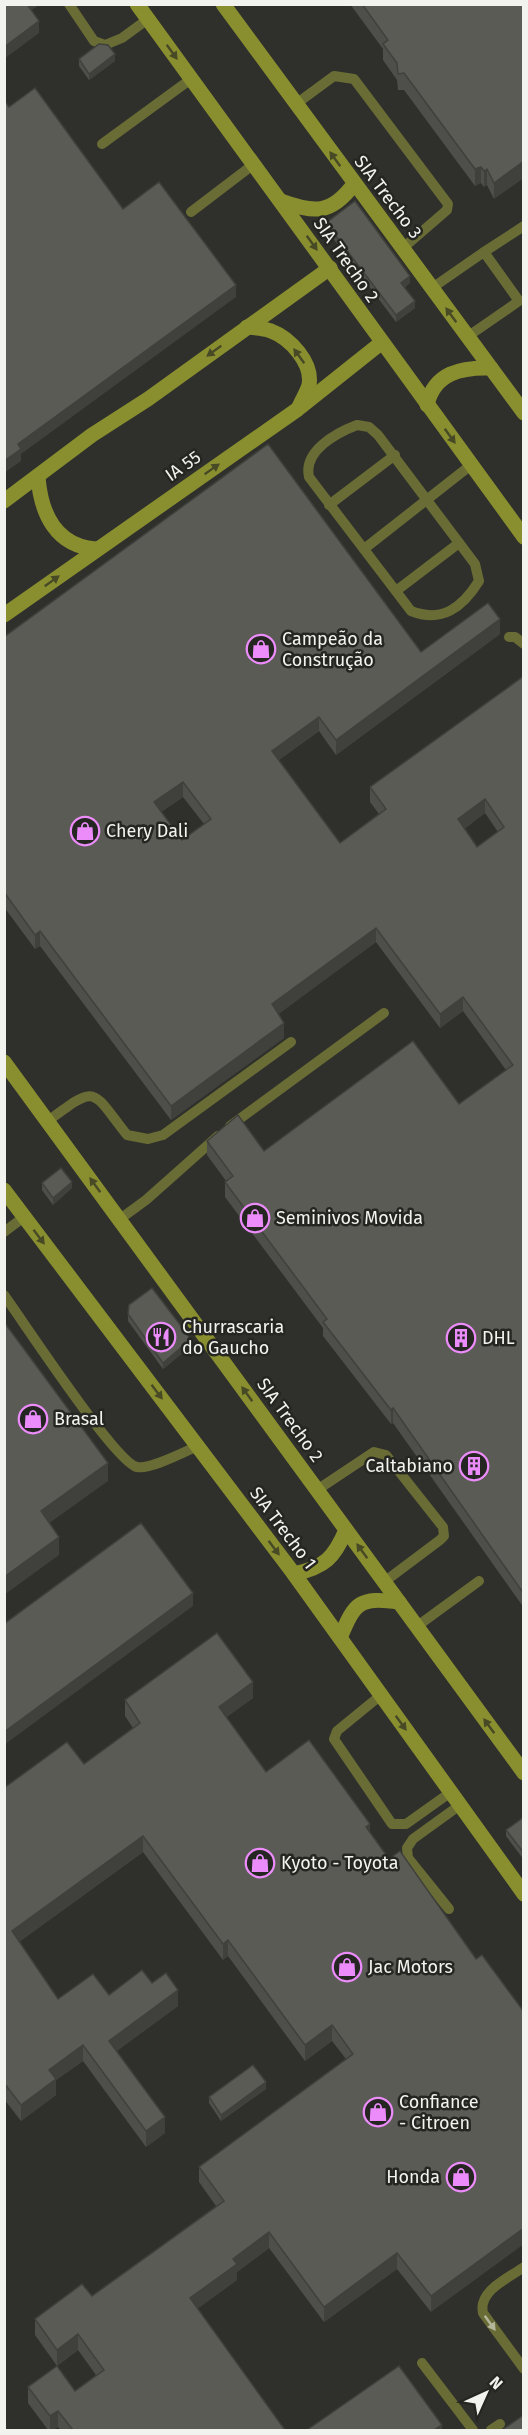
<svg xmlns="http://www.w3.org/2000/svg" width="528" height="2435" viewBox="0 0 528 2435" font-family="'Fira Sans',sans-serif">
<rect width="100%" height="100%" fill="#2f302b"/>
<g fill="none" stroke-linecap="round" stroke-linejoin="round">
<g stroke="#696c35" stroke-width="10">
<path d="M69,4L94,41L105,45L122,38L148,19"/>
<path d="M296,104L334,76L354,79L448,204L447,210L403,248"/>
<path d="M102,144L191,79"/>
<path d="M191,212L254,164"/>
<path d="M484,252L524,226"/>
<path d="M432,288L484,252L519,301L467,337"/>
<path d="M357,425L369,427L378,435L475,564L479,581C462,608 442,623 411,611L309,477C303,451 336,433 357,425Z"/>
<path d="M329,505L395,455"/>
<path d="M364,549L471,465"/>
<path d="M396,591L459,543"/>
<path d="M509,637H515L524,644"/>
<path d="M48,1121C98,1084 90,1088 127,1135L148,1139L163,1135L291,1042"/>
<path d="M230,1126L384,1013"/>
<path d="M120,1219L146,1200L218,1136"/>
<path d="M4,1232L24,1217"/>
<path d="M4,1295C23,1321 115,1462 137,1467C150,1470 184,1452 198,1446"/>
<path d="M317,1490L374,1452L386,1455L443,1527L444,1536L440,1540L384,1582"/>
<path d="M416,1627L479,1581"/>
<path d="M381,1695L337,1731L334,1739L392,1824H406L451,1792"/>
<path d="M449,1909L408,1858L407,1848L413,1839L460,1805"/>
<path d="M524,2267C507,2279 478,2291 483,2313L524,2369"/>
<path d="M422,2363L473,2430"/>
<path d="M491,2430L500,2424"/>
</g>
<g stroke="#898e2f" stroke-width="15">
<path d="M137,4L524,537"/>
<path d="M223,4L524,413"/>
<path d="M281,201C314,213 331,215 354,184"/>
<path d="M247,327C255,328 264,328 271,331C290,338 313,363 309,385C307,392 302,400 299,407"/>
<path d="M427,405C434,373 461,367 491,368"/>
<path d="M38,477C41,514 56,546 96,549"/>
<path d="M4,501L92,435L148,399L330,268"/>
<path d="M4,615L298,409L381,343"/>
<path d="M4,1062L524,1773"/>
<path d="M4,1190L294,1574L524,1894"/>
<path d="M294,1574C325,1567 334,1558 346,1530"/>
<path d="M340,1638C355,1602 359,1597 399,1602"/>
</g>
</g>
<g fill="#4e4e4a" fill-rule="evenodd">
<path d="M350,4H524L494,199L487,185L484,187L481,183L475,186L404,90H398L397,80L383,60V49Z"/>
<path d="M79,59L115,61L89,80L79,66Z"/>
<path d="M326,223L410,283L405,287L415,308L396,322L326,229Z"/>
<path d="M500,634L336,755L319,731L279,760L340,843L379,814L370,802V787L524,676V1608L393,1423L391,1424L323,1336V1328L225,1197V1182L226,1181L207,1155V1141L264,1151L459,1104L506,1070L463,1011L440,1028L376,942L278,1014L284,1038L171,1120L40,946L35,949L4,907V637L421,652ZM183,797L204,824L182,840L161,812ZM485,813L498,832L477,847L464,829Z"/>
<path d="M42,1183L72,1188L53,1205L42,1190Z"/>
<path d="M128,1314L190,1347L163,1369L128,1321Z"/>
<path d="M253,1698L226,1717L266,1772L370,1833L389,1859L476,1959L431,2312L397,2269L324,2322L269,2248L237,2272V2280L197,2309L285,2430H61L58,2427L52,2430H48L28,2403V2387L75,2391L96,2375L78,2350L57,2366L35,2335V2319L92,2296L216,2206L199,2182V2167L346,2059L332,2041L305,2061L228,1956L223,1960L143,1852L19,1942L58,1999L109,1995L152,1983L178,2006L116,2051L165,2133L146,2147L83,2061L56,2080V2095L21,2121L4,2099V1788L84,1764L133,1728L125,1716V1700Z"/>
<path d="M524,1817V1860L506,1836V1830Z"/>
<path d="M266,2089L221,2121L209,2103V2097Z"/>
</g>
<g fill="#40403c">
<path d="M25,4H41L25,14Z"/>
<path d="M39,21V33L4,59V47Z"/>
<path d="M115,54V61L89,80V74Z"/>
<path d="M524,161V178L494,199V183Z"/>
<path d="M481,167V183L475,186V169Z"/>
<path d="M487,169V185L484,187V171Z"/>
<path d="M410,276V283L401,289V283Z"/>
<path d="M236,285V297L21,454V461L4,473V461L18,444Z"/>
<path d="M415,301V308L396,322V315Z"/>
<path d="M500,619V634L336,755V740Z"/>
<path d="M319,717V731L272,765V751Z"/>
<path d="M183,782V797L154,816V802Z"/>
<path d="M485,799V813L458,834V819Z"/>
<path d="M376,928V942L272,1019V1004Z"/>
<path d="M40,931V946L35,949V935Z"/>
<path d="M463,997V1011L440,1028V1014Z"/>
<path d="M284,1023V1038L171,1120V1106Z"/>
<path d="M72,1182V1188L53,1205V1198Z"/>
<path d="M190,1340V1347L163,1369V1363Z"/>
<path d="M393,1408V1423L391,1424V1410Z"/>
<path d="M108,1463V1481L41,1529V1511Z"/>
<path d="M59,1537V1555L4,1595V1577Z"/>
<path d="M193,1593V1606L4,1745V1732Z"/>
<path d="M253,1682V1698L219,1723V1707Z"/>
<path d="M370,1824V1840L366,1827Z"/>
<path d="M143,1836V1852L12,1947V1931Z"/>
<path d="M228,1940V1956L223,1960V1944Z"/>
<path d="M178,1990V2006L109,2057V2041Z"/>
<path d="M332,2025V2041L305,2061V2045Z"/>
<path d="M83,2045V2061L56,2080V2095L21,2121V2105L49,2070Z"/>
<path d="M266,2082V2089L221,2121V2115Z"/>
<path d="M165,2117V2133L146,2147V2131Z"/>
<path d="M524,2228V2244L431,2312V2296Z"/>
<path d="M269,2232V2248L237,2272V2280L190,2314V2298L233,2259Z"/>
<path d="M397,2253V2269L324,2322V2307Z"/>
<path d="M78,2334V2350L57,2366V2350Z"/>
<path d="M58,2411V2427L52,2430H50V2416Z"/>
<path d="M442,2425V2430H434Z"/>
</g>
<g fill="#5b5b56" stroke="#40403c" stroke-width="1.5" fill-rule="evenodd">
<path d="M4,4H27L39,21L4,47Z"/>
<path d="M362,4H524V161L494,183L487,169L484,171L481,167L475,169L404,73L398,74L397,63L383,44L388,40Z"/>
<path d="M99,44L108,45L115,54L89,74L79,59Z"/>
<path d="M35,88L123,209L159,182L236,285L18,444L21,449L4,461V100L9,107Z"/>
<path d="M355,201L410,276L401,283L415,301L396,315L326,223Z"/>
<path d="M268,444L421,652L488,603L500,619L336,740L319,717L272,751L340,843L386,809L370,787L524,676V1594L393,1408L391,1410L323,1322L327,1319L225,1182L233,1176L207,1141L238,1115L264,1151L413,1041L459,1104L513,1065L463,997L440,1014L376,928L272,1004L284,1023L171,1106L40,931L35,935L4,892V637ZM183,782L211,819L182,840L154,802ZM485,799L504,827L477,847L458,819Z"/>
<path d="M61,1168L72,1182L53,1198L42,1183Z"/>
<path d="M152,1288L188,1335L190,1340L163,1363L128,1314L129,1305Z"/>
<path d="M4,1322L108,1463L41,1511L59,1537L4,1577Z"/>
<path d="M141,1523L193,1593L4,1732V1624Z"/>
<path d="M217,1633L253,1682L219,1707L266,1772L309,1740L370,1824L366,1827L389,1859L400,1851L476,1959L482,1955L524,2012V2228L431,2296L397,2253L324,2307L269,2232L233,2259L237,2264L190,2298L285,2430H73L58,2411L50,2416L28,2387L57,2366L75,2391L104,2370L78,2334L57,2350L35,2319L82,2284L92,2296L224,2201L199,2167L353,2054L332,2025L305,2045L228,1940L223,1944L143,1836L12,1931L58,1999L93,1974L109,1995L142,1970L152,1983L166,1973L178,1990L109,2041L165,2117L146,2131L83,2045L49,2070L56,2079L21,2105L4,2083V1788L67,1742L84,1764L140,1723L125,1700Z"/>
<path d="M524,1817V1853L506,1830Z"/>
<path d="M253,2065L266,2082L221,2115L209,2097Z"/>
<path d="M399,2366L442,2425L434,2430H307Z"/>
<path d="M524,2415V2430H502Z"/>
</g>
<defs><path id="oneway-solid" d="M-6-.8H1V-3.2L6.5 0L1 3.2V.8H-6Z" transform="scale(1.5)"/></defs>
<g fill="#484a26">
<use href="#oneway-solid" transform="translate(172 52) rotate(54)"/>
<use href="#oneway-solid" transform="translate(335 159) rotate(-126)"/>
<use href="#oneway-solid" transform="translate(312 243) rotate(54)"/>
<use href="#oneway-solid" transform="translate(451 315) rotate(-126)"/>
<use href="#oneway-solid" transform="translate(214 351) rotate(144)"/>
<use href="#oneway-solid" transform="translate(299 356) rotate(-126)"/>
<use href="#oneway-solid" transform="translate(450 436) rotate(54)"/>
<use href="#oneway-solid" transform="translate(212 469) rotate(-35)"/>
<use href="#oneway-solid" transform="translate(52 581) rotate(-36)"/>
<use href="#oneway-solid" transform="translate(95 1185) rotate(-126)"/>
<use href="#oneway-solid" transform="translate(39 1237) rotate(53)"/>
<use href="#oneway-solid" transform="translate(157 1392) rotate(53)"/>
<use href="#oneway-solid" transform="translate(247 1394) rotate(-126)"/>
<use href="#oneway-solid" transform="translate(274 1548) rotate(53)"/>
<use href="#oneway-solid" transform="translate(362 1551) rotate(-126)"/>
<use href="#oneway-solid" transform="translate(401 1723) rotate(54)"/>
<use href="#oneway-solid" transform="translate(489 1726) rotate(-126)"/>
</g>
<use fill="#b4b69b" href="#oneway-solid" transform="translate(490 2323) rotate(54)"/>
<defs>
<g id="shop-ring" transform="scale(1.5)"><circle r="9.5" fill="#252621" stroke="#ec8cfb" stroke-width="1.5"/><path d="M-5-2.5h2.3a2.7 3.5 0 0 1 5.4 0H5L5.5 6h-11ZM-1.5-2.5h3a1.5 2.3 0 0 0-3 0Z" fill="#ec8cfb"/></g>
<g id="restaurant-ring" transform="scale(1.5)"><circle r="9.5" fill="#252621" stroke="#ec8cfb" stroke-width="1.5"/><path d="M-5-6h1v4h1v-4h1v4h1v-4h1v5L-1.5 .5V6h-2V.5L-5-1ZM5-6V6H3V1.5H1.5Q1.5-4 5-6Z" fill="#ec8cfb"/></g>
<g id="building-ring" transform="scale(1.5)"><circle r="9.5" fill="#252621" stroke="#ec8cfb" stroke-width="1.5"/><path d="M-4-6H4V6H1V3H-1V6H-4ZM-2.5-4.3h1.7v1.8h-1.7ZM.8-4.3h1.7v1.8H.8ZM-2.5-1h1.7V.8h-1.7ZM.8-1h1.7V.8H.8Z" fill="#ec8cfb"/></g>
</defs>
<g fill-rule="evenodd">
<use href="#shop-ring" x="261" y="649"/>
<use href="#shop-ring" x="85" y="831"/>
<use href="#shop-ring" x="255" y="1218"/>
<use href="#restaurant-ring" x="161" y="1337"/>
<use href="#building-ring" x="461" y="1338"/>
<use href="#shop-ring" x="33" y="1419"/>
<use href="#building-ring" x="474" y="1466"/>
<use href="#shop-ring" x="260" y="1863"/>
<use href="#shop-ring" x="347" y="1967"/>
<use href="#shop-ring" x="378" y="2112"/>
<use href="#shop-ring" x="461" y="2177"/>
</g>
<g text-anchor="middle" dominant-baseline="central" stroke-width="5" stroke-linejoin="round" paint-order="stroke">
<g font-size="18" fill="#f2f2ef" stroke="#252621">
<text transform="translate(388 197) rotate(53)">SIA Trecho 3</text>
<text transform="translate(346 260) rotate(55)">SIA Trecho 2</text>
<text transform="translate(183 466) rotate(-35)">IA 55</text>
<text transform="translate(290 1420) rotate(54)">SIA Trecho 2</text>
<text transform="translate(283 1528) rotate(53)">SIA Trecho 1</text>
</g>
<g font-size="18" fill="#f2f2ef" stroke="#252621" text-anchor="start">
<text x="282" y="639">Campeão da<tspan x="282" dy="21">Construção</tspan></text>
<text x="106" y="831">Chery Dali</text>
<text x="276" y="1218">Seminivos Movida</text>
<text x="182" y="1327">Churrascaria<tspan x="182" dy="21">do Gaucho</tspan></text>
<text x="482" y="1338">DHL</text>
<text x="54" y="1419">Brasal</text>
<text x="453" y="1466" text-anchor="end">Caltabiano</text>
<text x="281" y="1863">Kyoto - Toyota</text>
<text x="368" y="1967">Jac Motors</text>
<text x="399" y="2102">Confiance<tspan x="399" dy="21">- Citroen</tspan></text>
<text x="440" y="2177" text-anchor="end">Honda</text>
</g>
</g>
<rect width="528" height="2435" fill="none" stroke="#f2f2ef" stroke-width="12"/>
<g transform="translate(486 2393) rotate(45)" stroke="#252621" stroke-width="4.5" paint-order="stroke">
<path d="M0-4.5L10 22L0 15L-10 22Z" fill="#f2f2ef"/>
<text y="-9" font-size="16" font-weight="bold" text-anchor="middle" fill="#f2f2ef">N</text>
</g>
</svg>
